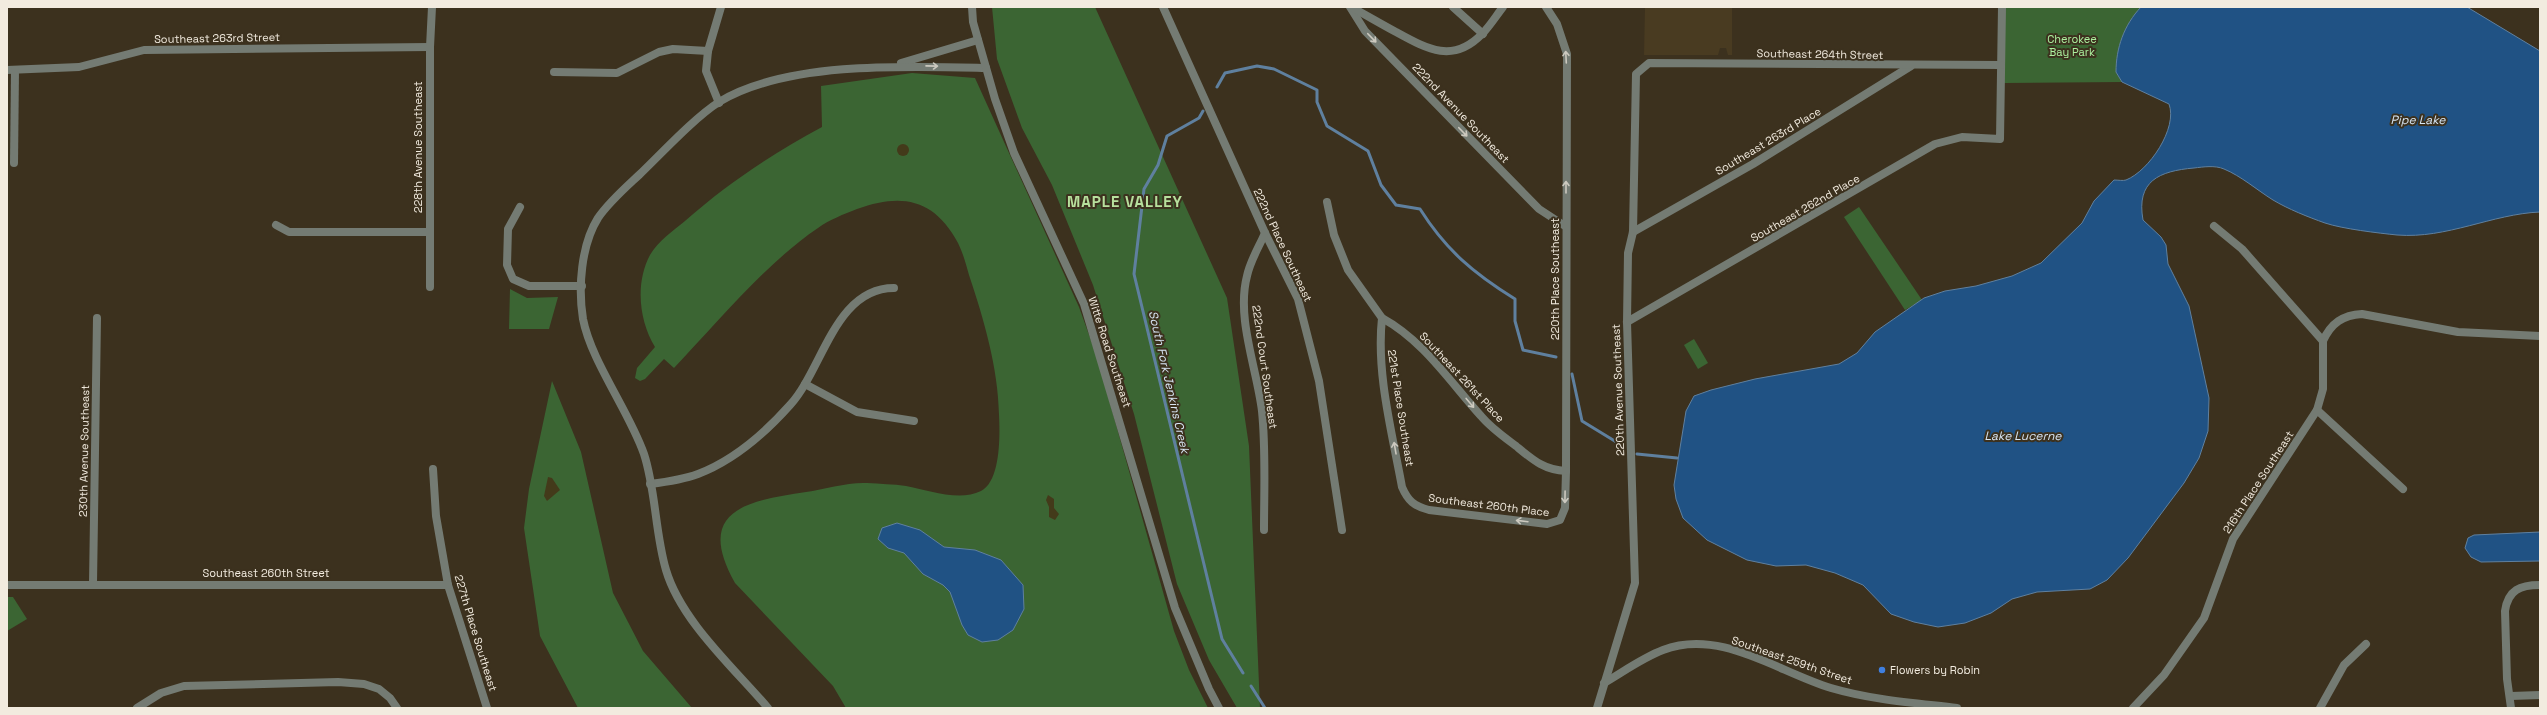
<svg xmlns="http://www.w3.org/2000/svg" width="2547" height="715" viewBox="0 0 2547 715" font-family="'Space Grotesk',sans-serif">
<rect width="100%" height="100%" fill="#3c311e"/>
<path fill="#493b21" d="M1645,7H1732V55H1728L1726,48H1720L1718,55H1644Z"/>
<g fill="#3b6533">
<path d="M992,7H1095L1227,298L1249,446L1260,708H1237L1209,660L1177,584L1134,414L1093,285L1052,185L1022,128L997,59Z"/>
<path d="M2003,7H2141L2116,72L2122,82L2004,83Z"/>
<path d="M912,73L975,78L1079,307L1097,357L1174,631L1189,670L1208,708H846L833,686L735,583C694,510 747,501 806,492C825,489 848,482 867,483C880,484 893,484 906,486C928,490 959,502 981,491C1001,481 1000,434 999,415C998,367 984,320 969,275C966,264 963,253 958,243C934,198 901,193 857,209C844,214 829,220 818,228C766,263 717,323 674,368L664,359L645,379L640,381L635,378L637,368L655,347C639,321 635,283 650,255C658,241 673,231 685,221C728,183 772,154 822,127L821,86Z"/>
<path d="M1859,207L1922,300L1905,310L1844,217Z"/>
<path d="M510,289L527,298L558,297L549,329H509Z"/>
<path d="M1694,339L1708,363L1698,369L1684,345Z"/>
<path d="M552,381L581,452L613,593L643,651L692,708H578L540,636L524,528L529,489Z"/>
<path d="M7,597H13L27,619L7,631Z"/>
</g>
<g fill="#433a1a">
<circle cx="903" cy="150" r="6"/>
<path d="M548,477L552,478L560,490L547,501L544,496Z"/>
<path d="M1048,495L1054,499V508L1059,514L1055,520L1049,517V507L1046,500Z"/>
</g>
<g fill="#205284" stroke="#5f809f">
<path d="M2141,7H2467L2540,51V212C2492,214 2447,239 2397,235C2378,233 2343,229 2325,223C2308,217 2288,209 2273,200C2257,190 2241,176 2224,169C2215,165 2203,167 2194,168C2159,171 2136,181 2143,220L2161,237L2166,245L2168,264L2189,306L2209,398L2208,431L2199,458L2184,483L2128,558L2107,580L2090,589L2037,592L2012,599L1991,613L1965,623L1938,627L1914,622L1891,614L1863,585L1835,573L1806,565L1776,566L1747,560L1707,540L1683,518L1676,499L1674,485L1686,411L1694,396L1711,390L1755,379L1839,364L1857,353L1875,332L1924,298L1945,291L1976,286L2012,276L2041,263L2082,223L2094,201L2114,180C2118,180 2123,181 2126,180C2149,171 2178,128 2169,104L2122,82L2116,72C2116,48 2124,25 2141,7Z"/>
<path d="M897,523L920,530L944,547L975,550L1001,560L1023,585L1024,609L1013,630L998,640L982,642L968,635L962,625L950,592L943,585L923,574L904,553L888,548L878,539L882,528Z"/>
<path d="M2540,532V561L2481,562L2471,557L2465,548L2468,538L2474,535Z"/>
</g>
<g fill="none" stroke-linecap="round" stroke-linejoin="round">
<g stroke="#5f809f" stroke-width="3">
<path d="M1217,87L1225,73L1257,66L1274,69L1317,90V102L1327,126L1368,151L1381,185L1396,205L1420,209C1446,250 1473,273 1515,299V321L1523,350L1556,357"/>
<path d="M1203,111L1199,118L1167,136L1158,165L1144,189L1134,274L1222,639L1243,673"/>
<path d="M1572,374L1582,421L1618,443"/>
<path d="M1637,454L1677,458"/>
<path d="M1251,686L1265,708"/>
</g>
<g stroke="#747b73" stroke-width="8">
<path d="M1163,7L1265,233L1298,299L1319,381L1342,530"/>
<path d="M1350,7L1365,31L1539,209L1565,226"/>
<path d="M1351,7C1366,15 1381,24 1396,32C1427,49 1453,64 1482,34C1490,26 1496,16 1503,7"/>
<path d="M1453,7L1483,34"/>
<path d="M901,63L978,40"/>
<path d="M7,70L79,67L144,50L430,47"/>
<path d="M554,72L617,73L659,52L673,49L708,51"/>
<path d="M719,103L706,71L708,51L721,7"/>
<path d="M14,163L15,70"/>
<path d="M1327,202L1334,235L1348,270L1382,318C1376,373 1392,432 1402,487C1408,501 1414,506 1429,510L1547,524L1560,520L1565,508L1566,471L1567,54L1557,24L1546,7"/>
<path d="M520,207L508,229L507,265L513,279L529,286H582"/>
<path d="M276,225L289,232H429"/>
<path d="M2214,226L2242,249L2323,341C2331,323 2343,315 2362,314L2458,332L2540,336"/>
<path d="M1633,232L1753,164L1911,66"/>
<path d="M430,287V47L432,7"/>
<path d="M1382,318C1424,341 1450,382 1481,416C1491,428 1504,437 1516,446C1533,460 1544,470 1566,471"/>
<path d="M1627,322L1935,144L1962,137L2000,139L2002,7"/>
<path d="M805,384L857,412L914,421"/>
<path d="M2317,410L2403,489"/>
<path d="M433,469L436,516L448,585L487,708"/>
<path d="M650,484C666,482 682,480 698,474C732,461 765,433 790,405C823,369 835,288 894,288"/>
<path d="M1264,530C1264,491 1266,451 1262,411C1257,369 1236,318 1247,276C1250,261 1259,247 1265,233"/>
<path d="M93,584L97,318"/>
<path d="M7,585H448"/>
<path d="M1604,683C1623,672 1642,658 1663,650C1720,628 1778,672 1831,688C1872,700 1915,703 1957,708"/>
<path d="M2511,696L2540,695"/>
<path d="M137,708L161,693L184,686L338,682L364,684L379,689L390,698L397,708"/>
<path d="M768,708C734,668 681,621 666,570C655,533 656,491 644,454C629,411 591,361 583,319C578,288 581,245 598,218C609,202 624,189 639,175C661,154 694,118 719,102C786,61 909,66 986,68"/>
<path d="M1597,708L1635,583L1627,322L1628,253L1633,232L1636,74L1649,63L2001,65"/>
<path d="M2133,708L2164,675L2204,618L2233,539L2317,410L2323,389V341"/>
<path d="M2320,708L2344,665L2366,644"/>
<path d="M2511,708L2507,679L2505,611C2508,590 2520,585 2540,585"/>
</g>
<path stroke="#747b73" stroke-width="8" d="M972,7L973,22L995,99L1014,153L1084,304L1175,608L1209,689L1219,708"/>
</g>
<defs><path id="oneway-shaft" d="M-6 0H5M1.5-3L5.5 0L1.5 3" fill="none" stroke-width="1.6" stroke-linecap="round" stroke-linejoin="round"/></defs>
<g stroke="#ccc9bf">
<use href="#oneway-shaft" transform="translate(1372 38) rotate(46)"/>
<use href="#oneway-shaft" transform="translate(1566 57) rotate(-93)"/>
<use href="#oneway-shaft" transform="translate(932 66) rotate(1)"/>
<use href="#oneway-shaft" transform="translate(1463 132) rotate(46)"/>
<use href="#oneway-shaft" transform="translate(1566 187) rotate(-90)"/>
<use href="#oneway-shaft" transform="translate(1470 403) rotate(50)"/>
<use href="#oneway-shaft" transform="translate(1395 448) rotate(-100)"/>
<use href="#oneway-shaft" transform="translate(1565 497) rotate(91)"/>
<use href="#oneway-shaft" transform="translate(1522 521) rotate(-173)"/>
</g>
<circle fill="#3f7fe0" stroke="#3c311e" stroke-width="1.5" cx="1882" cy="670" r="4"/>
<g text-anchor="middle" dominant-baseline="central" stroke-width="4" stroke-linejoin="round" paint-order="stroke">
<g font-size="11" fill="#f2ebdf" stroke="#3c311e">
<text transform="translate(217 38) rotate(-1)">Southeast 263rd Street</text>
<text transform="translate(1820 54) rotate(1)">Southeast 264th Street</text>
<text transform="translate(1461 113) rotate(46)">222nd Avenue Southeast</text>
<text transform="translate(1768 141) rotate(-31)">Southeast 263rd Place</text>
<text transform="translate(418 147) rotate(-90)">228th Avenue Southeast</text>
<text transform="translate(1805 208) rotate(-30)">Southeast 262nd Place</text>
<text transform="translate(1283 245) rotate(65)">222nd Place Southeast</text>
<text transform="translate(1555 279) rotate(-90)">220th Place Southeast</text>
<text transform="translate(1110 352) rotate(72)">Witte Road Southeast</text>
<text transform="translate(1265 367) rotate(82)">222nd Court Southeast</text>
<text transform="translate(1462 377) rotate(47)">Southeast 261st Place</text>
<text transform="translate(1618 390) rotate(-92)">220th Avenue Southeast</text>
<text transform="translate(1401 408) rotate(81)">221st Place Southeast</text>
<text transform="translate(84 451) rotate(-89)">230th Avenue Southeast</text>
<text transform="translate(2258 482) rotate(-57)">216th Place Southeast</text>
<text transform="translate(1489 505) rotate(7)">Southeast 260th Place</text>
<text x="266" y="573">Southeast 260th Street</text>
<text transform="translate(476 633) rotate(73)">227th Place Southeast</text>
<text transform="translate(1792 660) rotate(19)">Southeast 259th Street</text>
</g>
<g font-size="11" fill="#acf09f" stroke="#3c311e">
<text x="2072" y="39">Cherokee<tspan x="2072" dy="13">Bay Park</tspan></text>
</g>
<g font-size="11" fill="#f2ebdf" stroke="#3c311e" text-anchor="start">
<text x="1890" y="670">Flowers by Robin</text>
</g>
<g font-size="12" font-style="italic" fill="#d7e5f4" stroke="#3c311e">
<text x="2418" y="120">Pipe Lake</text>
<text transform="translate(1169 382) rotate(77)">South Fork Jenkins Creek</text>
<text x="2023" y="436">Lake Lucerne</text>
</g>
<g font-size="15" font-weight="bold" letter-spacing="1" fill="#b7e09d" stroke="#3c311e">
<text x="1125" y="201">MAPLE VALLEY</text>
</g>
</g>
<rect width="2547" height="715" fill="none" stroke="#f2ebdf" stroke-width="16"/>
</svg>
